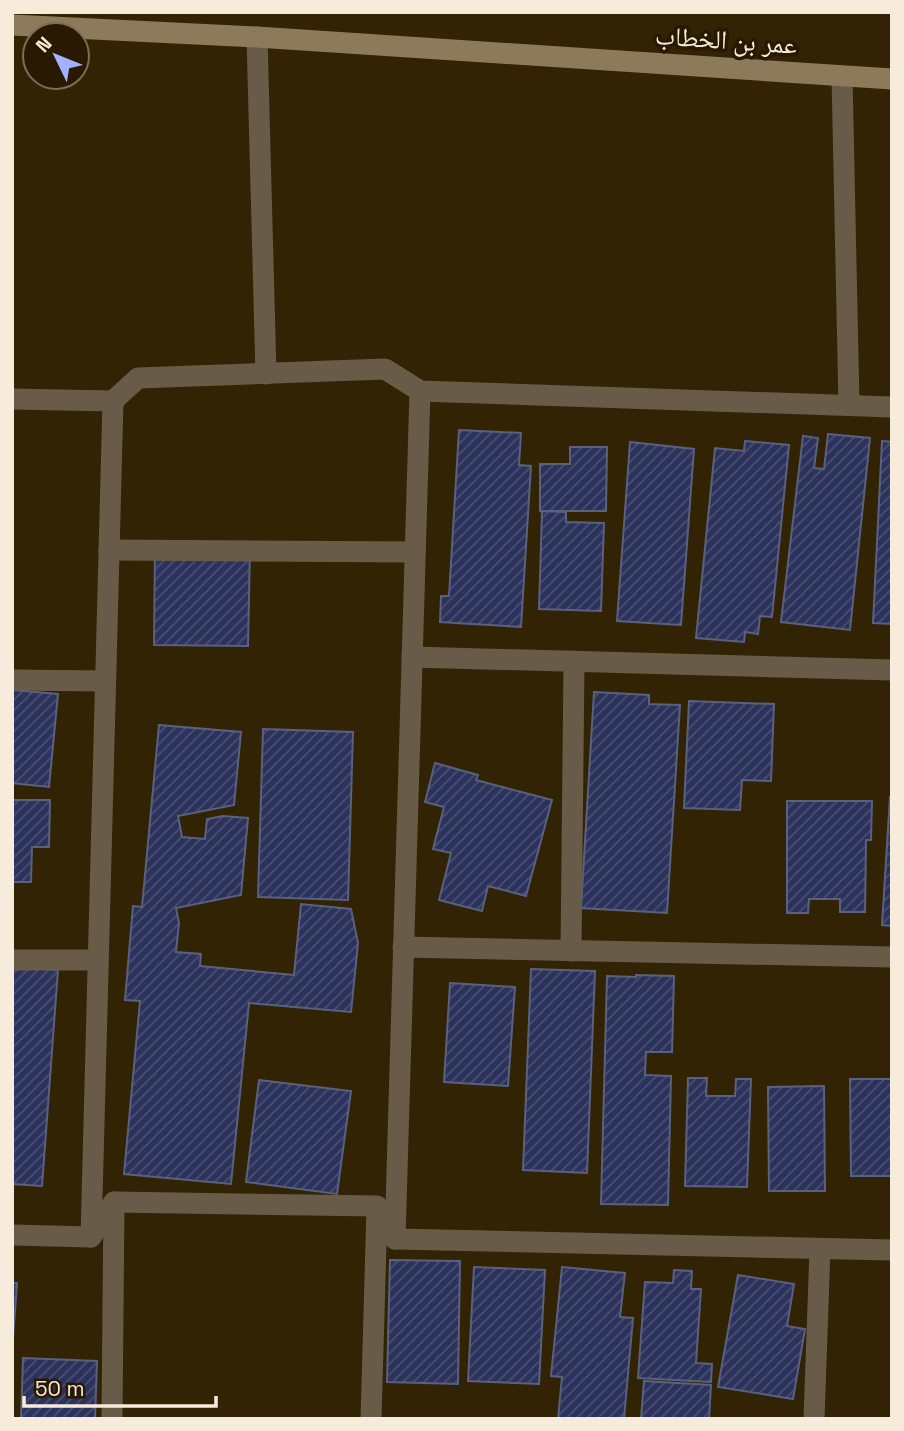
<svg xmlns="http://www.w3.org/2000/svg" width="904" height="1431" viewBox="0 0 904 1431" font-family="'Space Grotesk','Noto Naskh Arabic',sans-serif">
<defs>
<pattern id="building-hatch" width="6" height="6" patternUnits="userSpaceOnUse" patternTransform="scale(1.75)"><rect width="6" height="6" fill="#2b325c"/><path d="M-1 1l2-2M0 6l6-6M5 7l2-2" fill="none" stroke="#4a5073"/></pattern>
</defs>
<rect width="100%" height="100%" fill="#322305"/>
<g fill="url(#building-hatch)" stroke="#5a617f" stroke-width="2">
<path d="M459,430L521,433L519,465L531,466L521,627L440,622L441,596H449Z"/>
<path d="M828,434L870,438L850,630L781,622L803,436L818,438L814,468L824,469Z"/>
<path d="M745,441L789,445L772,617L760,616L758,634L745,632L744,642L696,638L715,448L744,451Z"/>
<path d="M882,441L892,442V624L873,623Z"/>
<path d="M630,442L694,449L681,625L617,621Z"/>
<path d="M570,447H607L606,511H540V464H570Z"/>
<path d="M542,511L566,512V522L604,523L601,611L539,609Z"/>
<path d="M155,546L250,547L248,646L154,645Z"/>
<path d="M12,690L58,694L49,787L12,783Z"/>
<path d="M594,692L649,695V704L680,705L667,913L581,908Z"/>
<path d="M689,701L774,704L771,781L742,780L740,810L684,808Z"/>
<path d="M159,725L241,732L234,805L178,816L182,837L205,839L207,819L223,816L248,818L241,895L176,908L179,923L176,952L201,954L200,966L294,975L301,904L351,909L358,943L351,1012L249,1003L231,1184L124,1174L140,1001L125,1000L133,906L142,907Z"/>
<path d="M263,729L353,732L348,900L258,897Z"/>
<path d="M435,763L478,775L476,780L552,800L526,896L488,886L482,911L439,900L451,853L433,849L444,807L425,802Z"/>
<path d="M890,797H892V926L882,925Z"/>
<path d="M12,800H50L49,847H32L31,882H12Z"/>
<path d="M787,801H872L871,840H866L865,912H840V899H809L808,913H787Z"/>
<path d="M12,967L58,970L42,1186L12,1184Z"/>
<path d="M531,969L595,971L587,1173L523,1170Z"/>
<path d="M636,975L674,976L672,1052H646L645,1075L671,1076L668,1205L601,1204L607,976L636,977Z"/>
<path d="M450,983L515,987L508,1086L444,1082Z"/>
<path d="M688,1078H707L706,1096H735L736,1079H751L747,1187L685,1186Z"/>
<path d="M850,1079H892V1176H851Z"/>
<path d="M259,1080L351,1091L337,1194L246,1182Z"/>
<path d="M824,1086L825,1191H769L768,1087Z"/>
<path d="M390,1260L460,1261L458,1384L387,1382Z"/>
<path d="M474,1267L545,1270L539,1384L468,1381Z"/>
<path d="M562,1267L625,1273L620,1317L633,1318L624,1419H558L562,1377L551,1376Z"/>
<path d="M674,1270L692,1271L691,1289H701L696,1363L712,1364L711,1382L638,1378L645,1282L673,1283Z"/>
<path d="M738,1275L794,1284L787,1326L805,1329L793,1399L718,1387Z"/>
<path d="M12,1283H17L12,1353Z"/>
<path d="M23,1358L97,1361L95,1419H21Z"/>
<path d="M644,1381L711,1385L709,1419H641Z"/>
</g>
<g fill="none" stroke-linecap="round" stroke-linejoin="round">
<g stroke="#685c48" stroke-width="21">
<path d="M257,37L266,374"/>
<path d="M842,76L849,405"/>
<path d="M12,399L113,401L138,378L385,369L420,391L892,407"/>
<path d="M109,550L415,552"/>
<path d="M412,657L892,670"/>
<path d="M12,680L105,681"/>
<path d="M403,947L892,957"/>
<path d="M571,951L574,661"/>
<path d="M12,960H98"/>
<path d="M12,1235L91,1237L114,1202L377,1206L395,1239L892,1250"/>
<path d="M91,1237L113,401"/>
<path d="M395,1239L420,391"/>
<path d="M112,1419L114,1202"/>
<path d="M371,1419L377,1208"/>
<path d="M814,1419L820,1249"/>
</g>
<path stroke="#8d7a5b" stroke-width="21" d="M12,25L257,37L892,79"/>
</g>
<g text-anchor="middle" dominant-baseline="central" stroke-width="7" stroke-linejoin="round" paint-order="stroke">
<g font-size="26" fill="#f7ecdc" stroke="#281900">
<text transform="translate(726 40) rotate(4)">عمر بن الخطاب</text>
</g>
</g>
<rect width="904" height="1431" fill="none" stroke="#f7ecdc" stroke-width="28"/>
<g transform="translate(56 56) rotate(313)"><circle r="33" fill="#281900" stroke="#7b6d58" stroke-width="2"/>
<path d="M0-5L12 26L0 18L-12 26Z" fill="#a2b2fd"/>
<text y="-10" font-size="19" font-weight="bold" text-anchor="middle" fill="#f7ecdc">N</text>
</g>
<path d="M24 1396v10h192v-10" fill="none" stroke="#f7ecdc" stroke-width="3.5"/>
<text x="35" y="1396" font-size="21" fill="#f7ecdc" stroke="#281900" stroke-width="5" paint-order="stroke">50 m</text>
</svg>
